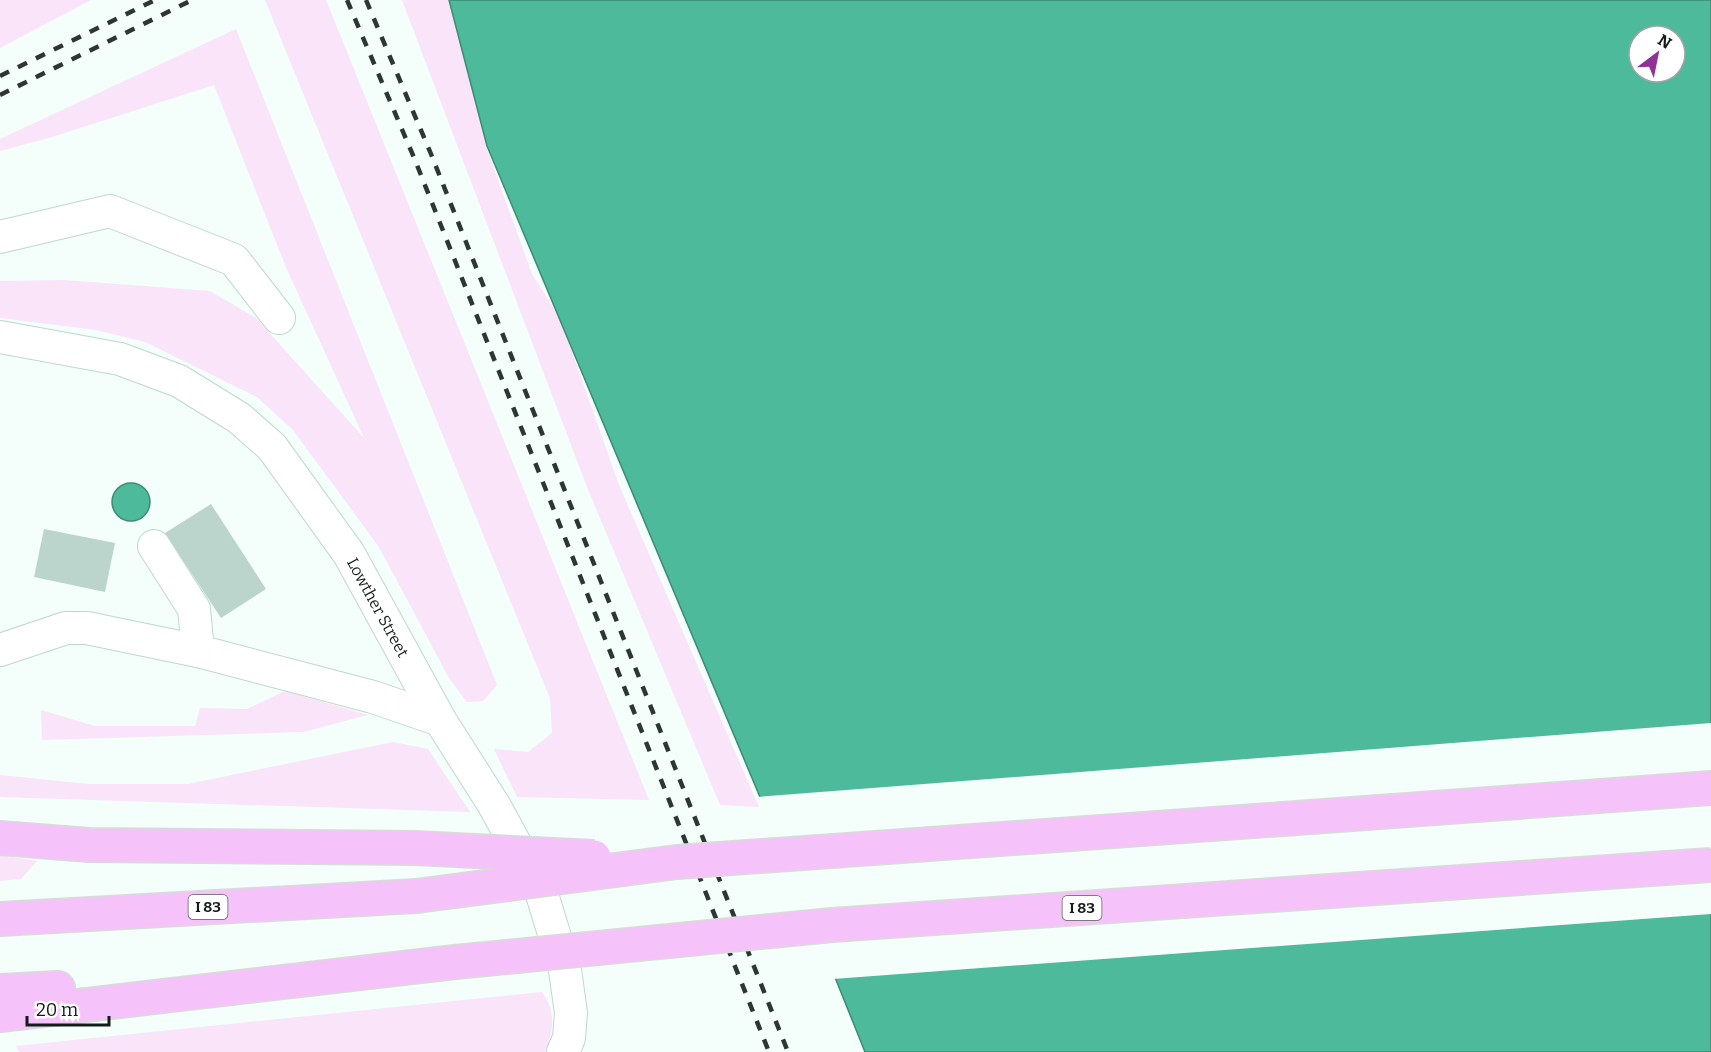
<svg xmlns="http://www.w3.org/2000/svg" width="1711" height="1052" viewBox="0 0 1711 1052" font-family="Bitter,serif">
<rect width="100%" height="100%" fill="#f4fefa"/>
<g fill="#f9e4fa">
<path d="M0,0H91L0,48Z"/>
<path d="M265,0H326L649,800L517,797L494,749L528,752L552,733L550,698Z"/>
<path d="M402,0H451L472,63L487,149L532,274L560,318L619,485L759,807L720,805L587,487Z"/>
<path d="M236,29L497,685L483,701L467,702L449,678L379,547L293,430L257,397L145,342L96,330L0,318V281L64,280L210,291L256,318L364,438L285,265L214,85L52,137L0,151V139Z"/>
<path d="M285,691L368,715L303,732L42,740L41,710L95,726H195L200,708L247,709Z"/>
<path d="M393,742L428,749L470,812L0,797V775L89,784H188Z"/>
<path d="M0,855L37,861L21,879L0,881Z"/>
<path d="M542,992C556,1012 554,1030 545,1052H19L16,1046Z"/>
</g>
<g fill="#4dba9b" stroke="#3c8b74" stroke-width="1.5" fill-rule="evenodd">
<path d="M449,0H1711V1052H865L822,945L487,146ZM1639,36H1675V72H1639Z"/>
<circle cx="131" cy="502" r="19"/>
</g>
<path fill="#f4fefa" d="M1711,723V914L833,979L757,797Z"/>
<g fill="#bcd5cc">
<path d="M211,504L266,589L221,618L165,533Z"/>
<path d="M44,529L115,543L105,592L34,577Z"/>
</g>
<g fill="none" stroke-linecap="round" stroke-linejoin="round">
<g stroke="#bed7ce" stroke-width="34">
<g id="minor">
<path d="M0,237L110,211L234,260L279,318"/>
<path id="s1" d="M0,337L120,359L179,381L239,418L272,447L349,554L440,720L494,805L541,891L565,970L571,1013L569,1038L563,1052"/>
<path d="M154,546L194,609L198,651"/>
<path d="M0,650L66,628H87L198,651L373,697L440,720"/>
</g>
</g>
<g stroke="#d9dbda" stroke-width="36">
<g id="highway">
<path d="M1283,819L1711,788"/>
<path d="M0,838L89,845L415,848"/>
<path d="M0,919L416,896"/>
<path d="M0,991L58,988"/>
<path d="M0,1015L455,962"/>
</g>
</g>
<use href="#minor" stroke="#fff" stroke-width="32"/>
<use href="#highway" stroke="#f6c2fa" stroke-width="33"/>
<g stroke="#2d3633" stroke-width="4.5" stroke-dasharray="10 10" stroke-linecap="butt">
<path d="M347,0L415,160L769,1052"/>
<path d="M366,0L431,154L788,1052"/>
<path d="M0,76L155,0"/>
<path d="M0,95L192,0"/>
</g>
<g stroke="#d9dbda" stroke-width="36" stroke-linecap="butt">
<g id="highway-bridge">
<path d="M415,848L594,857"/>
<path d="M416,896L677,862L1283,819"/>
<path d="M455,962L832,925L1711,865"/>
</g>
</g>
<use href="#highway-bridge" stroke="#f6c2fa" stroke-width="33"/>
</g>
<g text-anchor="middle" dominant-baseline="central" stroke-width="4.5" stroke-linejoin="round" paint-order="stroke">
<g fill="#fff" stroke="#5a605e" stroke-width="1.5">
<rect x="188.5" y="895" width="39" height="24" rx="4.5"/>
<rect x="1062.5" y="896" width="39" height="24" rx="4.5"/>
</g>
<g font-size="15" font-weight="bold" fill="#131c19">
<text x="208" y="907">I 83</text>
<text x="1082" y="908">I 83</text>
</g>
<g font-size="16" fill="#131c19" stroke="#fff">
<text stroke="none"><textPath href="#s1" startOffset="492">Lowther Street</textPath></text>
</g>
</g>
<g transform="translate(1657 54) rotate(32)"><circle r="28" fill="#ffffff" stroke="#a1a4a3" stroke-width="1.5"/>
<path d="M0-4.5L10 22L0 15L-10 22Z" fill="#903199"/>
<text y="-9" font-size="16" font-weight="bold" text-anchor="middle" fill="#131c19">N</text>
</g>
<path d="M27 1016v9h82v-9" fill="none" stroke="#131c19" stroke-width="3"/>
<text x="36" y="1016" font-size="18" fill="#131c19" stroke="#ffffff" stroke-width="4.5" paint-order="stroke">20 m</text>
</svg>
